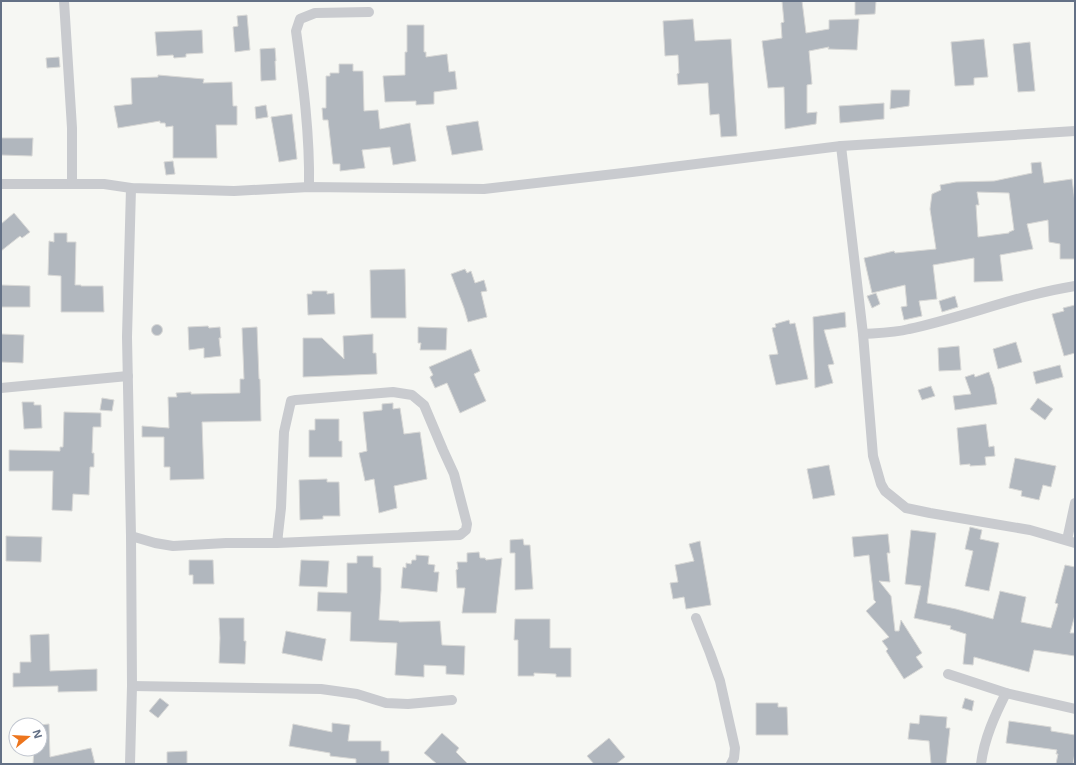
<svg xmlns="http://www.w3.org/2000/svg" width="1076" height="765" viewBox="0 0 1076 765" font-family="'Open Sans',sans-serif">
<rect width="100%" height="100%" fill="#f6f7f3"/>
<g fill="#b1b7be" stroke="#d8d8d6" fill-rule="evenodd">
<path d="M782,1H802L806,33L829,29V20L859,19L857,50L828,49L829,47L809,51L812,84L807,85V113L817,112L816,124L785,129L784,87L768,88L762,41L782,38L781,23L784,22Z"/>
<path d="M855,1H876L875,14L855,15Z"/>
<path d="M247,15L250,50L235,52L233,27L238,26L237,16Z"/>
<path d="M693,19L695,41L731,39L737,136L721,137L719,114L710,115L708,83L678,85L677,74L679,73L678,55L665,56L663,21Z"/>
<path d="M407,25H424V52H426V57L447,54L449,72L455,71L457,89L434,92V104L416,105V101L385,102L383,76L405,75V52H407Z"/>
<path d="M202,30L203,53L186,54V57L174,58L173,55L157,56L155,32Z"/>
<path d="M984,39L988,77L974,78V85L955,86L951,42Z"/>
<path d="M1030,42L1035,91L1018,92L1013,44Z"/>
<path d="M275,48L276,61H275L276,80L261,81L260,49Z"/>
<path d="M59,57L60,67L47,68L46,58Z"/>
<path d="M339,64H353V71H363L364,111L378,110L380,129L410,123L416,161L393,165L390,147L362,150L365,168L340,171V164H333L328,120H323L322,108H326V76H330V73H339Z"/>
<path d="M158,75L204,79L203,83L232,82L233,106H237V125H216L217,158H173V126L166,127L165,123H160V121L118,128L114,106L132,104L131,78L158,77Z"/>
<path d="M891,90H910L909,106L890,109Z"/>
<path d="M884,103V119L840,123L839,106Z"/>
<path d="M266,105L268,117L256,119L255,107Z"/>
<path d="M292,114L297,159L279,162L271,117Z"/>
<path d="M478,121L483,150L452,155L446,126Z"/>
<path d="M1,138H33L32,156L1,155Z"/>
<path d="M173,161L175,174L166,175L164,162Z"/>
<path d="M1041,162L1044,183L1072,179L1075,202V259H1060V244L1049,242L1048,220L1027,224L1033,249L1000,255L1003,281L974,282V258L933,265L937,299L919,301L922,316L904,320L901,307L907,306L905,285L872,293L864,258L894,251L895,253L936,249L930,209L932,194L941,190L940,185L956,182L994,181L1032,173L1031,163ZM977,192L1009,193L1014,230L1009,232V233L978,237L976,205H979Z"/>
<path d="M14,213L30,232L22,238L20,236L1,251V224Z"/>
<path d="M54,233H67V242H76L75,285H81V286H103L104,312H61V276L48,275L49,241L54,242Z"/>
<path d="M405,269L406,318H371L370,270Z"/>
<path d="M465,269L467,273L471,271L475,283L484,280L487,291L481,292L487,317L468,322L464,308L451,274Z"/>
<path d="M1,285L30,286V307H1Z"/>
<path d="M312,291H327V294L334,293L335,314L308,315L307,294H312Z"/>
<path d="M876,293L880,304L872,308L867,296Z"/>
<path d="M955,296L958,307L942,312L939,301Z"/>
<path d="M1075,305V353L1064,356L1052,314L1064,311L1063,308Z"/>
<path d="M845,312L846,327L824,330L834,364L828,365L833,383L815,388L813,317Z"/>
<path d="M789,320L790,324L795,323L808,379L776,385L769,355L778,354L772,328L776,327L775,324Z"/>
<circle cx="157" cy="330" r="5.5"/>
<path d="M208,326L209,328L220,327L221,338H219L221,356L204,358V348L189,350L188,327Z"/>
<path d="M257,327L259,379H260L261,421L202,422L204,479L170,480V467H164V437H142V426L169,428L168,397H177L176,393L191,392V394L240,393V379H244L242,328Z"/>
<path d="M418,327L447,328L446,350H420L421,343H418Z"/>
<path d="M1,334L24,335L23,363L1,362Z"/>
<path d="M373,334V353H376L377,374L303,377V338H322L344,359L343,336Z"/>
<path d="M1016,342L1022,362L998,369L993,349Z"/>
<path d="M959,346L961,370L939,371L938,348Z"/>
<path d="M471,349L480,371L474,374L486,401L460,413L447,383L435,388L430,377L433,375L429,367Z"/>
<path d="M1060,365L1063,377L1036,384L1033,372Z"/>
<path d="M989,372L994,387L997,404L955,410L953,396L971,394L965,377L974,374L975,377Z"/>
<path d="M931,386L935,396L922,400L918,390Z"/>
<path d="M102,398L114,400L112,411L100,410Z"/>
<path d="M1038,398L1053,409L1045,420L1030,409Z"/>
<path d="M22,402H34V405H41L42,428L24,429Z"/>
<path d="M393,403V409L400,408L404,434L420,432L427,479L394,486L397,508L379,513L374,479L365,481L359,453L367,451L363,412L382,410V404Z"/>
<path d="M64,412L101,413V427H93L92,453H94V467H90L89,495L73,494L72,511L52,510L53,471H9V450L60,451V447H63Z"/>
<path d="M315,419H339V441H342V457H309V430H315Z"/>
<path d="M986,424L989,447L994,446L995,456L985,457L986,465L970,466V464L960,465L957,428Z"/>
<path d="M1015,458L1056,466L1051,487L1043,485L1039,500L1021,496L1022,491L1009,488Z"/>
<path d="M829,465L835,495L813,499L807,469Z"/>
<path d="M327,479V482H339L340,516H323V519L300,520L299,480Z"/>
<path d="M970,527L982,530L980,539L999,543L989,591L965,586L973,551L965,549Z"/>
<path d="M911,530L936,533L927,603L956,609L993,619L1000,591L1026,597L1021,622L1051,628L1058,604L1055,603L1065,565L1075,567V615L1070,633H1075V656L1034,650L1029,672L974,657L973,665L963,664L966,634L950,629L951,626L914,618L921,586L905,584Z"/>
<path d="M888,534L890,553H887L890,582L879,581L891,596L895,631H899L901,620L922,653L916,657L923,667L904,679L886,651L888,649L882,641L889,637L866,611L876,602L874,600L869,555L854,557L852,537Z"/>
<path d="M6,536L42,537L41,562L6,561Z"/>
<path d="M523,539L524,545H530L533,589L515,590V553H510V540Z"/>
<path d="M700,541L711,605L686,609L684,597L673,599L670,583L678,582L675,565L694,561L689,544Z"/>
<path d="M479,552L480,558H485L486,560L502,558L496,613H462L465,588H457L456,570L458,569L457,562H467V553Z"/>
<path d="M416,555L429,556L428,564L435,565L434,572H439L437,592L401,588L403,567L406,568V563L411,564L412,560H416Z"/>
<path d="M357,556H373V567L381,568V590L379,620L399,621V622L440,621L442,645L465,646L464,675L446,674V666L424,665V677L395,675L397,643L350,641L351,612L317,611L318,592L347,593V563H357Z"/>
<path d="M189,560H213L214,584H193V575H189Z"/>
<path d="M301,560L329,561L327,587L299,586Z"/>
<path d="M219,618H244V641H246L245,664L219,663L220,638Z"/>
<path d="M515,619H550V648H571V677H556V674L534,673V676H518V640H514Z"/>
<path d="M286,631L326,639L322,661L282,653Z"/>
<path d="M49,634L50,671L97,669V691L58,692V686L13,687V673H20V662H31L30,635Z"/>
<path d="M160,698L169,705L158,718L149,711Z"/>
<path d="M965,698L974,701L972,711L962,708Z"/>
<path d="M756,703H778V707H787L788,735H756Z"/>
<path d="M920,715L947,717L946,728H950L946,764H931L929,741L908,739L910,723L919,724Z"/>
<path d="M1009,721L1051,727V731L1075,735V753L1073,764H1056L1058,754H1056L1057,750L1006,743Z"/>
<path d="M332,723L350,725L348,741H381V751H389V764H356V759L330,756V753L289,746L293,724L332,732Z"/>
<path d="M49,724L50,757L91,748L95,764H33L34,749H40V725Z"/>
<path d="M442,733L459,748L456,752L468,764H437L424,753Z"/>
<path d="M609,738L625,757L616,764H594L587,756Z"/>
<path d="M187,751V764H167V752Z"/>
</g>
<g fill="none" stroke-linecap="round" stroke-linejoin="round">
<g stroke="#c9cbcf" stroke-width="10">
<path d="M841,146L863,334L873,456L881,484L885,491L906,508L930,513L1030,530L1075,543"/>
<path d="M1,184H72V128L64,1"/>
<path d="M72,184H104L131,188L234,191L309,187L484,189L632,172L841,146L1075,131"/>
<path d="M309,187C310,135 303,82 296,31L300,19L315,13L369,12"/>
<path d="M863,334C878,333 894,333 909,329C965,317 1018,295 1075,286"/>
<path d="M1,388L128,376"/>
<path d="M131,536L155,543L173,546L226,543H277L281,508L284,432L291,401L296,400L393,392L412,395L424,405L443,450L454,474L467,524L466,530L460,535L277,543"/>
<path d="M1067,540L1075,503"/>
<path d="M696,618L710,653L720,681L735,748L734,758L731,764"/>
<path d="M948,674L1006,693L1075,709"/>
<path d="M132,686L321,689L357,694L386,703L408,704L452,700"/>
<path d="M130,764L132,686L131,536L127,337L131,188"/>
<path d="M981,764C984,739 995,715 1006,693"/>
</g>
</g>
<rect width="1076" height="765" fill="none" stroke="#647186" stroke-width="4"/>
<g transform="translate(28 737) rotate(72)"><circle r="19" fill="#ffffff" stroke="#c1c6cf"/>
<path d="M0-3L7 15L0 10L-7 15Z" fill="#ed751d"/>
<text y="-6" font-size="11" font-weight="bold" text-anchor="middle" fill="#647186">N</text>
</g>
</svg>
